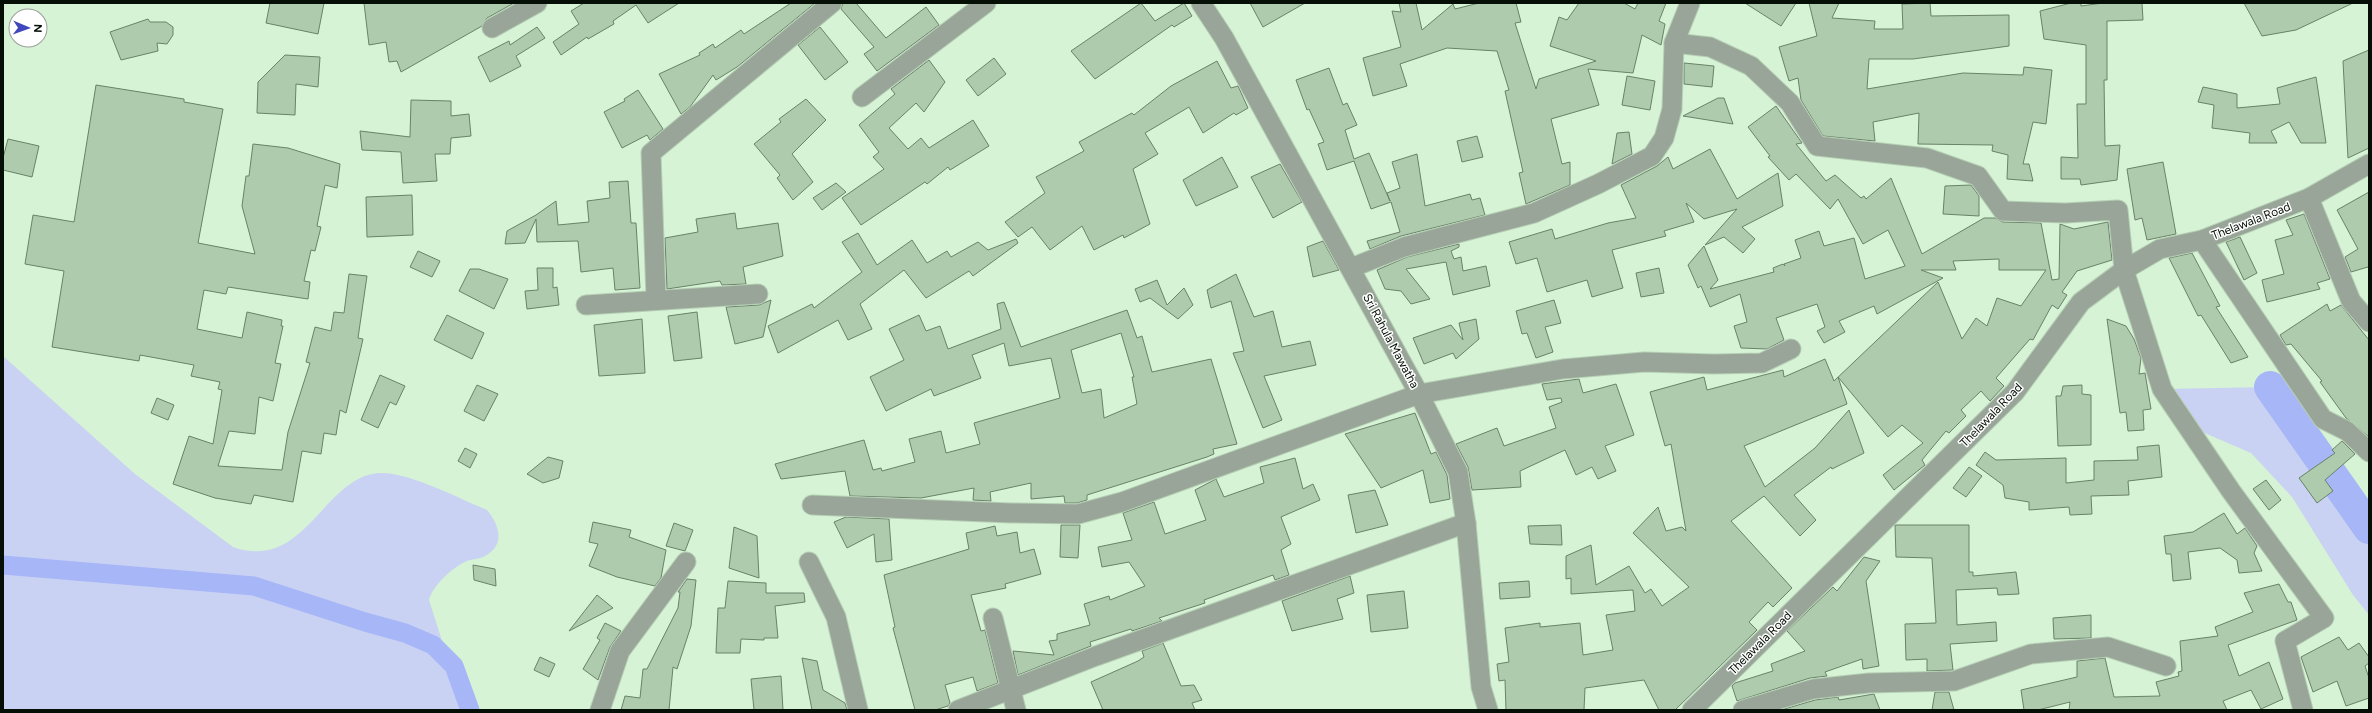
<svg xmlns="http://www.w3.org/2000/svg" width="2372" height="713" viewBox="0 0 2372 713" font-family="Figtree,sans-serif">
<rect width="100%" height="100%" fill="#d6f3d5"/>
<g fill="#cad2f3">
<path d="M3,356L135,474L233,547C306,573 324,474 381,473C411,473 458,498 487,510C499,524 506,545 485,556C480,559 473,559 467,561C453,567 433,585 429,600L444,647L479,710H3Z"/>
<path d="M2270,387L2369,529V615L2353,595L2292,497L2251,453L2186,425L2162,389Z"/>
</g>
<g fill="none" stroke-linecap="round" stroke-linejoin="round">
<path stroke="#a7b6f7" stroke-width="19" d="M3,565L254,586L365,622L405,633L433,645L454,666L470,710"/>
<path stroke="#a7b6f7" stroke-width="32" d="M2270,387L2369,528"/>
</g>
<g fill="#afcbae" stroke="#698268" fill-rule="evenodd">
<path d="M270,3H324L318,34L266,23Z"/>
<path d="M364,3H514L487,18L482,26L401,72L397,61L389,62L386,42L369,45Z"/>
<path d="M584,3H679L648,23L636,5L613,21L614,24L588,39L587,37L561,55L553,42L579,24L571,11Z"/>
<path d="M791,3H815L737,67L716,80L713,75L690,107L681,114L659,74L700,55L699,53L713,44L715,48L741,30L744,34Z"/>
<path d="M843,3H856L886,38L926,7L939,25L877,71L864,54L874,47L841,9Z"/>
<path d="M1141,3L1155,21L1184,3L1192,16L1174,27L1172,25L1095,79L1071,51Z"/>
<path d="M1250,3H1305L1263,27Z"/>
<path d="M1399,3H1416L1422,30L1453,4L1455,9L1479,3H1516L1521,22L1515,23L1536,89L1539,79L1596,61L1550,46L1559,17L1567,20L1579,3H1624L1635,9L1638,3H1666L1659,21L1665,24L1661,45L1642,35L1633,73L1588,69L1599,105L1551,119L1562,164L1570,162V185L1526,204L1519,173L1523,172L1505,91L1509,90L1497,51L1447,48L1400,64L1407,86L1373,96L1363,58L1401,47L1392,11L1401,12Z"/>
<path d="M1745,3H1796L1781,26Z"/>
<path d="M1809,3H1839L1832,18L1875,21L1874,29H1903L1902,4L1930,3L1931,16L2009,15V46L1913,59H1869L1867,89L1963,73L2023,75L2024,67L2052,70L2046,124L2033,122L2023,164H2029L2033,181L2007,179L2008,155L1992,151L1993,145L1918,144L1919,113L1873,122L1875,141L1823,136L1801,100L1798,78L1789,81L1779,47L1817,36Z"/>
<path d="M2071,3H2081V6L2103,3H2142L2143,20L2107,21V80H2104L2105,146L2120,145L2117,180L2081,185L2080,179H2061V157L2078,158L2077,104H2086V45L2044,39L2040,11Z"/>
<path d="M2244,3H2353L2296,30L2262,36Z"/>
<path d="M148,19L150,22H166L173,27V35L167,44L157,43L158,51L121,60L110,32Z"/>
<path d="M537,27L545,38L516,56L521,66L490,82L478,57L509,41L510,45Z"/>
<path d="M820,27L848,62L825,80L798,45Z"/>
<path d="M2369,50V148L2348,158L2343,61Z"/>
<path d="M285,55L320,57L318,87L296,84L295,115L257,113L258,82Z"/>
<path d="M994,58L1006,74L978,96L966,80Z"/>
<path d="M929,60L945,82L924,112L916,103L889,128L908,149L921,138L929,148L973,120L989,146L950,170L948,167L927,184L925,182L861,225L842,198L884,169L873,157L879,152L859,125L895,94L891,89Z"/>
<path d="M1217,61L1231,88L1238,86L1248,108L1236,115L1234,113L1203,133L1189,107L1145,133L1158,154L1133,169L1150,224L1124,238L1123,235L1094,250L1082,226L1050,250L1032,227L1018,237L1005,222L1045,193L1036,177L1084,151L1079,142L1132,113L1134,115L1171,86Z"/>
<path d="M1684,63L1714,66L1712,87L1684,84Z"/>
<path d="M1329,68L1343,105L1347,103L1357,125L1345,130L1354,159L1369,153L1390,201L1387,193L1400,188L1392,162L1417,154L1425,206L1470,194L1472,200L1480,198L1485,215L1401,236L1370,249L1367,241L1400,232L1391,202L1371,209L1354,161L1327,170L1318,144L1324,142L1309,109L1307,110L1296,80Z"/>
<path d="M1627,76L1655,81L1650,110L1622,105Z"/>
<path d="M2316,77L2326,143H2301L2289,122L2271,131L2277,143H2249L2250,133L2212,128L2214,105L2198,102L2203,87L2237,94V108L2280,104L2277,88Z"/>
<path d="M96,85L184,99V102L223,109L198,243L255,254L242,206L246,176H249L253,144L288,148L340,164L337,188L325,185L317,226L321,227L315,251L311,250L304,281L310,282L308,299L228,287L226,294L204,290L197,329L242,338L247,312L282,320L281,326H283L275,363L281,364L273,401L259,397L255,434L229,431L218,466L282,470L288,432L310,363L306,362L315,327L331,331L334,312L344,313L349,274L367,276L358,338L363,339L346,413L340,410L336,435L324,433L321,454L302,451L293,502L254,495L251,504L215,498L173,484L189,436L213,444L222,390L218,389L220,382L191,376L194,365L140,355L139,361L52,347L64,271L25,264L33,215L74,222Z"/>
<path d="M638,90L663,129L650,140L647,135L622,148L604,112L625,101L624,99Z"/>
<path d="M1718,98H1724L1733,124L1683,116Z"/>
<path d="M806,99L826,120L792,154L813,182L793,200L777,178L780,175L754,144L781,122L779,119Z"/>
<path d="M411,100L451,101V116L469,114L471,136L451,138L450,154H435L437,181L403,183L401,152L362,150L360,131L410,137Z"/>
<path d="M1776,106L1802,143L1796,144L1826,181L1835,175L1861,198L1864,196L1866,199L1891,178L1922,254L1984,218H1995L2003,222L2041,223L2052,280L2059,279L2060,224L2074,229L2108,222L2112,260L2077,271L2062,292L2067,295L2058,309L2052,305L2033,340L2030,339L1996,378L2004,386L1990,401L1981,391L1961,410L1966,416L1949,433L1946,431L1922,460L1925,465L1894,490L1883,475L1923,443L1902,425L1888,437L1838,377L1847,404L1744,446L1765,487L1815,448L1849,410L1864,453L1832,469L1831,467L1794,495L1816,520L1800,536L1764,496L1731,521L1792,588L1773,607L1768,602L1749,622L1757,630L1675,710H1659L1644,680L1585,688L1584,710H1506L1505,680L1499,681L1497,664L1509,662L1505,628L1540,623V627L1580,623L1583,655L1613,650L1606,615L1635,611L1633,590L1571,594V578L1566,579V556L1591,545L1596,585L1629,566L1645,593L1651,589L1662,606L1689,587L1633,533L1658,507L1666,531L1682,527L1686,531L1671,444L1665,446L1650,392L1704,377L1707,390L1783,370L1784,377L1825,359L1834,381L1938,282L1962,339L1976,318L1987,326L1997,298L2021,306L2046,270H1999V259L1953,261L1956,270H1921L1943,278L1877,314L1874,306L1839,321L1845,332L1824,343L1817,331L1825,327L1817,304L1776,318L1784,340L1767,349L1741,348L1734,326L1747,322L1740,294L1710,307L1701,286L1698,288L1688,265L1704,246L1718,280L1710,289L1774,272L1773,268L1783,264L1785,266L1784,264L1801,258L1795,240L1819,231L1824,246L1854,238L1865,279L1905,266L1888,230L1863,244L1838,199L1830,209L1796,174L1789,180L1768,157L1770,156L1748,127Z"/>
<path d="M1629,132L1632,154L1612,164L1617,133Z"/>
<path d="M1477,136L1483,157L1462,162L1457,141Z"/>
<path d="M8,139L39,146L32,177L3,170V158Z"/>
<path d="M1710,149L1737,199L1778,173L1783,206L1742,227L1755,239L1743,253L1724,237L1705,245L1737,209L1704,219L1686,203L1694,222L1664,231L1666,236L1612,250L1623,288L1592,297L1587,280L1547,292L1537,258L1516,264L1509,242L1552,229L1555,239L1608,223L1636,218L1621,185L1657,166L1668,157L1673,169Z"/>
<path d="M1222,157L1238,187L1196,206L1183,180Z"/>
<path d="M2163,162L2176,234L2147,240L2142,218L2135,220L2127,169Z"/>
<path d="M1280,164L1302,202L1273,218L1251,177Z"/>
<path d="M628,181L631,223H636L640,288L615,290L613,268L581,272L578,241L537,242L536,219L525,243L505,244L507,231L536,215L556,201L558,225L589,222L587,201L610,198L609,182Z"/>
<path d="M836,183L846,192L822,210L813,198Z"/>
<path d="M1971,185L1979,196V216L1943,214L1945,186Z"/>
<path d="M2369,192V270L2368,267L2351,272L2345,257L2358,249L2337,210Z"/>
<path d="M412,195L413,235L367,237L366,197Z"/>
<path d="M735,213L737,229L778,223L783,256L743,267L746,284L722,285L720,281L667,289L665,238L698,232L696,219Z"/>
<path d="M2304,214L2330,279L2317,283L2320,289L2267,302L2262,280L2284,274L2275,240L2293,235L2286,220Z"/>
<path d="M858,233L877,265L912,240L927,263L947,251L951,257L978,242L988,250L1016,239L1018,243L973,276L969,271L926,298L904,270L860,304L872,329L848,340L838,320L778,353L768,326L812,304L814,308L862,272L842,242Z"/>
<path d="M2240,237L2257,273L2244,280L2226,242Z"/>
<path d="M1323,241L1339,270L1313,277L1307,247Z"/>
<path d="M1459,244V247L1451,251L1454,259L1461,257L1463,271L1486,266L1490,286L1453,295L1446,262L1406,269L1430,299L1411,304L1401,291L1385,289L1377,270L1407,257Z"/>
<path d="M418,251L440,261L432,277L410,267Z"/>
<path d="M2192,253L2220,306L2216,307L2248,357L2231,363L2201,315L2198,316L2169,258Z"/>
<path d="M537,268H553V288L557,287L559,305L527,309L525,291L538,290Z"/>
<path d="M1659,268L1664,293L1641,297L1636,273Z"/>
<path d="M470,269H479L508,279L494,309L459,291Z"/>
<path d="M1236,274L1254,317L1273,311L1282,347L1310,341L1316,365L1264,376L1282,420L1263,428L1233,353L1244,351L1231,301L1211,308L1207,290Z"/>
<path d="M1157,280L1167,305L1184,288L1193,305L1178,319L1150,298L1140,302L1135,289Z"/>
<path d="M771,300L763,337L735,344L726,307L759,305Z"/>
<path d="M1554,300L1561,323L1545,327L1553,352L1536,358L1527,333L1522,334L1516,311Z"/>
<path d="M1004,302L1021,347L1127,310L1137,338L1142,336L1152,372L1211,359L1237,444L1213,449L1214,454L1207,457L1087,495V500L1077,503H1065L1064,496L1031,499V483L990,492L991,501L973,500L974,488L921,498L850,496L845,471L781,479L775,464L864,440L873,470L881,468L882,471L915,462L909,439L941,431L946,453L980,444L974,423L1060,398L1051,358L1009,366L1004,343L972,355L981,378L934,396L931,389L886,411L870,377L904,360L889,329L919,315L926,331L940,326L948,349L1001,329L997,304ZM1121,333L1134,377H1132L1137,404L1104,418L1101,389L1082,393L1071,350Z"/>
<path d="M2327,304L2330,311L2341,305L2369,340V437L2346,418L2320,382L2322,381L2291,344L2286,345L2280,335Z"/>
<path d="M697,312L702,358L674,361L668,316Z"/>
<path d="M447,315L484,333L472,359L434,340Z"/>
<path d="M642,319L645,373L599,376L594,325Z"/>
<path d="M1476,319L1479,339L1456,359L1453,353L1424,364L1413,338L1451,325L1463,340L1459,323Z"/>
<path d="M2107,319L2126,326L2134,339L2141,358L2139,374L2145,373L2151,409L2143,410L2144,430L2128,431L2126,412L2120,413Z"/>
<path d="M380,375L405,386L396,405L390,402L378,428L361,420Z"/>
<path d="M1579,379L1583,393L1616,384L1634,435L1605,446L1616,471L1598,479L1592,467L1576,475L1565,450L1520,471L1521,487L1472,490L1468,467L1456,444L1497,428L1504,446L1556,428L1549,407L1562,402L1561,398L1547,400L1542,384Z"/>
<path d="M477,385L498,394L484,421L464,411Z"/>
<path d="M2082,385V394L2091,395V445L2058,446L2056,396H2061L2063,386Z"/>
<path d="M157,398L174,405L168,420L151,413Z"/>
<path d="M1415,413L1431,454L1436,452L1447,475L1450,499L1430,503L1423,470L1381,488L1345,434Z"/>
<path d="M2342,441L2355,454L2325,480L2333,491L2317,503L2299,478L2335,453L2332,450Z"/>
<path d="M2159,445L2162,477L2128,481L2129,495L2091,496L2092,514L2070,515L2069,507L2029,510V502L2005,498L2003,485L1976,465L1985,452L1996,460L2066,458V483L2094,480V461L2138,460L2137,447Z"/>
<path d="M465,448L477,454L470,468L458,461Z"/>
<path d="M548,457L563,461L559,478L543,483L527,474Z"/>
<path d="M1295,458L1303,489L1313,484L1320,500L1281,517L1291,544L1281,550L1289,575L1275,580L1273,575L1204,600L1205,603L1159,618L1162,621L1132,631L1131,629L1090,642L1091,646L1018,675L1013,651L1054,655L1049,641L1057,640V634L1090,625L1084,604L1109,596L1110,600L1145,586L1129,562L1102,567L1098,547L1132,540L1123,513L1154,502L1165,534L1206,520L1195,490L1216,479L1224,497L1264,483L1260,467Z"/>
<path d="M1969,467L1982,476L1966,497L1953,488Z"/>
<path d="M2266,480L2281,500L2269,510L2253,489Z"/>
<path d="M1375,490L1388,525L1356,533L1348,495Z"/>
<path d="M2224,513L2237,534L2245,528L2257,546L2254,553L2262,571L2239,573L2237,560L2220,548L2188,552L2191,579L2173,581L2171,554H2166L2164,536L2193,532Z"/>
<path d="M846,517L889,519L892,560L876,562L874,534L847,548L834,522Z"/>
<path d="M593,522L631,530L629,537L666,550L661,578L655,586L617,577L589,566L598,544L589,542Z"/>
<path d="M674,523L693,530L685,551L666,546Z"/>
<path d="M1061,525H1080L1078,558L1060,557Z"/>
<path d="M1561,525L1562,545L1530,544L1528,526Z"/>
<path d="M1895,525H1969V572H1973V576L2016,572L2019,594L1998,595L1997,588L1956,590L1957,625L1996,622L1997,641L1950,644L1953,670L1927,671V659L1906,660L1905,624L1936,623L1932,558L1896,557Z"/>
<path d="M995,526L997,536L1017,532L1020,553L1034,549L1041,574L1005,584L1006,588L971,595L981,631L985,630L998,683L977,691L973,677L945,685L950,703L948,706L935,710H915L893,628L895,627L884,575L969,549L966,533Z"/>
<path d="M734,527L757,536L759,578L729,568Z"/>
<path d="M1864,557L1880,561L1866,581L1879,666L1863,669L1862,659L1825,672L1827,676L1810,678L1737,701L1732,686L1735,683L1773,671L1771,664L1805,651L1787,631L1833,587L1837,591Z"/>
<path d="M473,565L495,569L496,586L474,580Z"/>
<path d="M1350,576L1354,593L1337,599L1343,619L1292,631L1282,601Z"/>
<path d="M687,579L696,580L691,626L677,669L673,667L669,710H621L625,696L640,698L643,669H647L678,608L680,592H678Z"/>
<path d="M728,581L766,583V593H804L805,602L775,606L778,638H764V640L741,639L740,653H716L718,608H725Z"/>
<path d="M1529,581L1530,597L1500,599L1499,583Z"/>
<path d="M2279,584L2288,602H2291L2297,620L2228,645L2239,676L2269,662L2283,699L2261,709L2251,690L2223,701L2227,710H2069L2070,702L2038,710H2024L2021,690L2077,677V661L2105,658L2114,697L2160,696L2156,682L2179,676L2178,672L2182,671L2180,641L2218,636L2215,627L2253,612L2244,593Z"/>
<path d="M1404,591L1408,628L1371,632L1367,595Z"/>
<path d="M597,595L613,608L569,631Z"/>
<path d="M2091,615V638L2054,639L2053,618Z"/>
<path d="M605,623L621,631L610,647L598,680L583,669L600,640L597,638Z"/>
<path d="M2339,637L2348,650L2359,643L2369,657V663L2365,666L2369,678V698L2346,706L2337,681L2313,692L2301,657Z"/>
<path d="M1163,643L1181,686L1194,685L1202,700L1192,703L1195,710H1103L1091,682L1138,661L1144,657L1142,651Z"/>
<path d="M540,657L555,664L549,677L534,670Z"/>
<path d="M802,658L817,661L823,690L845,703L847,710H812Z"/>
<path d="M781,676L783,710H754L751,679Z"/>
<path d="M1935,692H1949L1954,710H1932Z"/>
<path d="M1874,694L1880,710H1781L1815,700L1838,697L1839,700Z"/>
</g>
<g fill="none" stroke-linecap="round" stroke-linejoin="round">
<g stroke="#b5cfb4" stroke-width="21">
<g id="minor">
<path d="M1201,3L1224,38L1419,394L1458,472L1466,523L1481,687L1488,710"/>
<path d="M492,28L537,3"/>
<path d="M1674,43L1690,3"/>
<path d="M862,97L986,3"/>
<path d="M2309,198L2351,301L2369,322"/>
<path d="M2202,240L2323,419L2347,431L2369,452"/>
<path d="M1351,268L1404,247L1534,213L1598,184L1652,156L1664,138L1672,109L1674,43L1710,47L1751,66L1790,103L1817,146L1927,158L1978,176L2003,211L2066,213L2118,210L2124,270L2162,389L2231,491L2324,618L2285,641L2303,710"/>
<path d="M656,299L651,153L832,3"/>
<path d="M586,305L758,294"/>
<path d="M812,505L1011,513L1078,514L1122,502L1419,394L1563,369L1644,362L1714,364L1762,363L1791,349"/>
<path d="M809,562L836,617L858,710"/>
<path d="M993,618L1016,710"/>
<path d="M600,710L620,651L686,562"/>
<path d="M958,710L1096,656L1466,523"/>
<path d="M1692,710L2015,392L2081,302L2124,270L2160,249L2202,240L2309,198L2369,164"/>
<path d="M1743,710L1813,689L1869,683L1954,681L2031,654L2108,647L2166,666"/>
</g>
</g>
<use href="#minor" stroke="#99a599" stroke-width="19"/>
</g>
<g text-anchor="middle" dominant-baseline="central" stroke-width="3" stroke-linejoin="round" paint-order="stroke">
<g font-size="12" fill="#060f06" stroke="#fff">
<text transform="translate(2251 221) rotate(-21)">Thelawala Road</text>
<text transform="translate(1391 341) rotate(62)">Sri Rahula Mawatha</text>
<text transform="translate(1991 415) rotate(-46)">Thelawala Road</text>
<text transform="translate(1760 643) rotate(-45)">Thelawala Road</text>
</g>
</g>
<rect width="2372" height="713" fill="none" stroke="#060f06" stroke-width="8"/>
<g transform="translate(28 28) rotate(92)"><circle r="19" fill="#ffffff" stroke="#9b9f9b"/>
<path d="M0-3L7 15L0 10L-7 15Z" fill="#4048bc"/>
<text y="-6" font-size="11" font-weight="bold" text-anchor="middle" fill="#060f06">N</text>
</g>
</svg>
